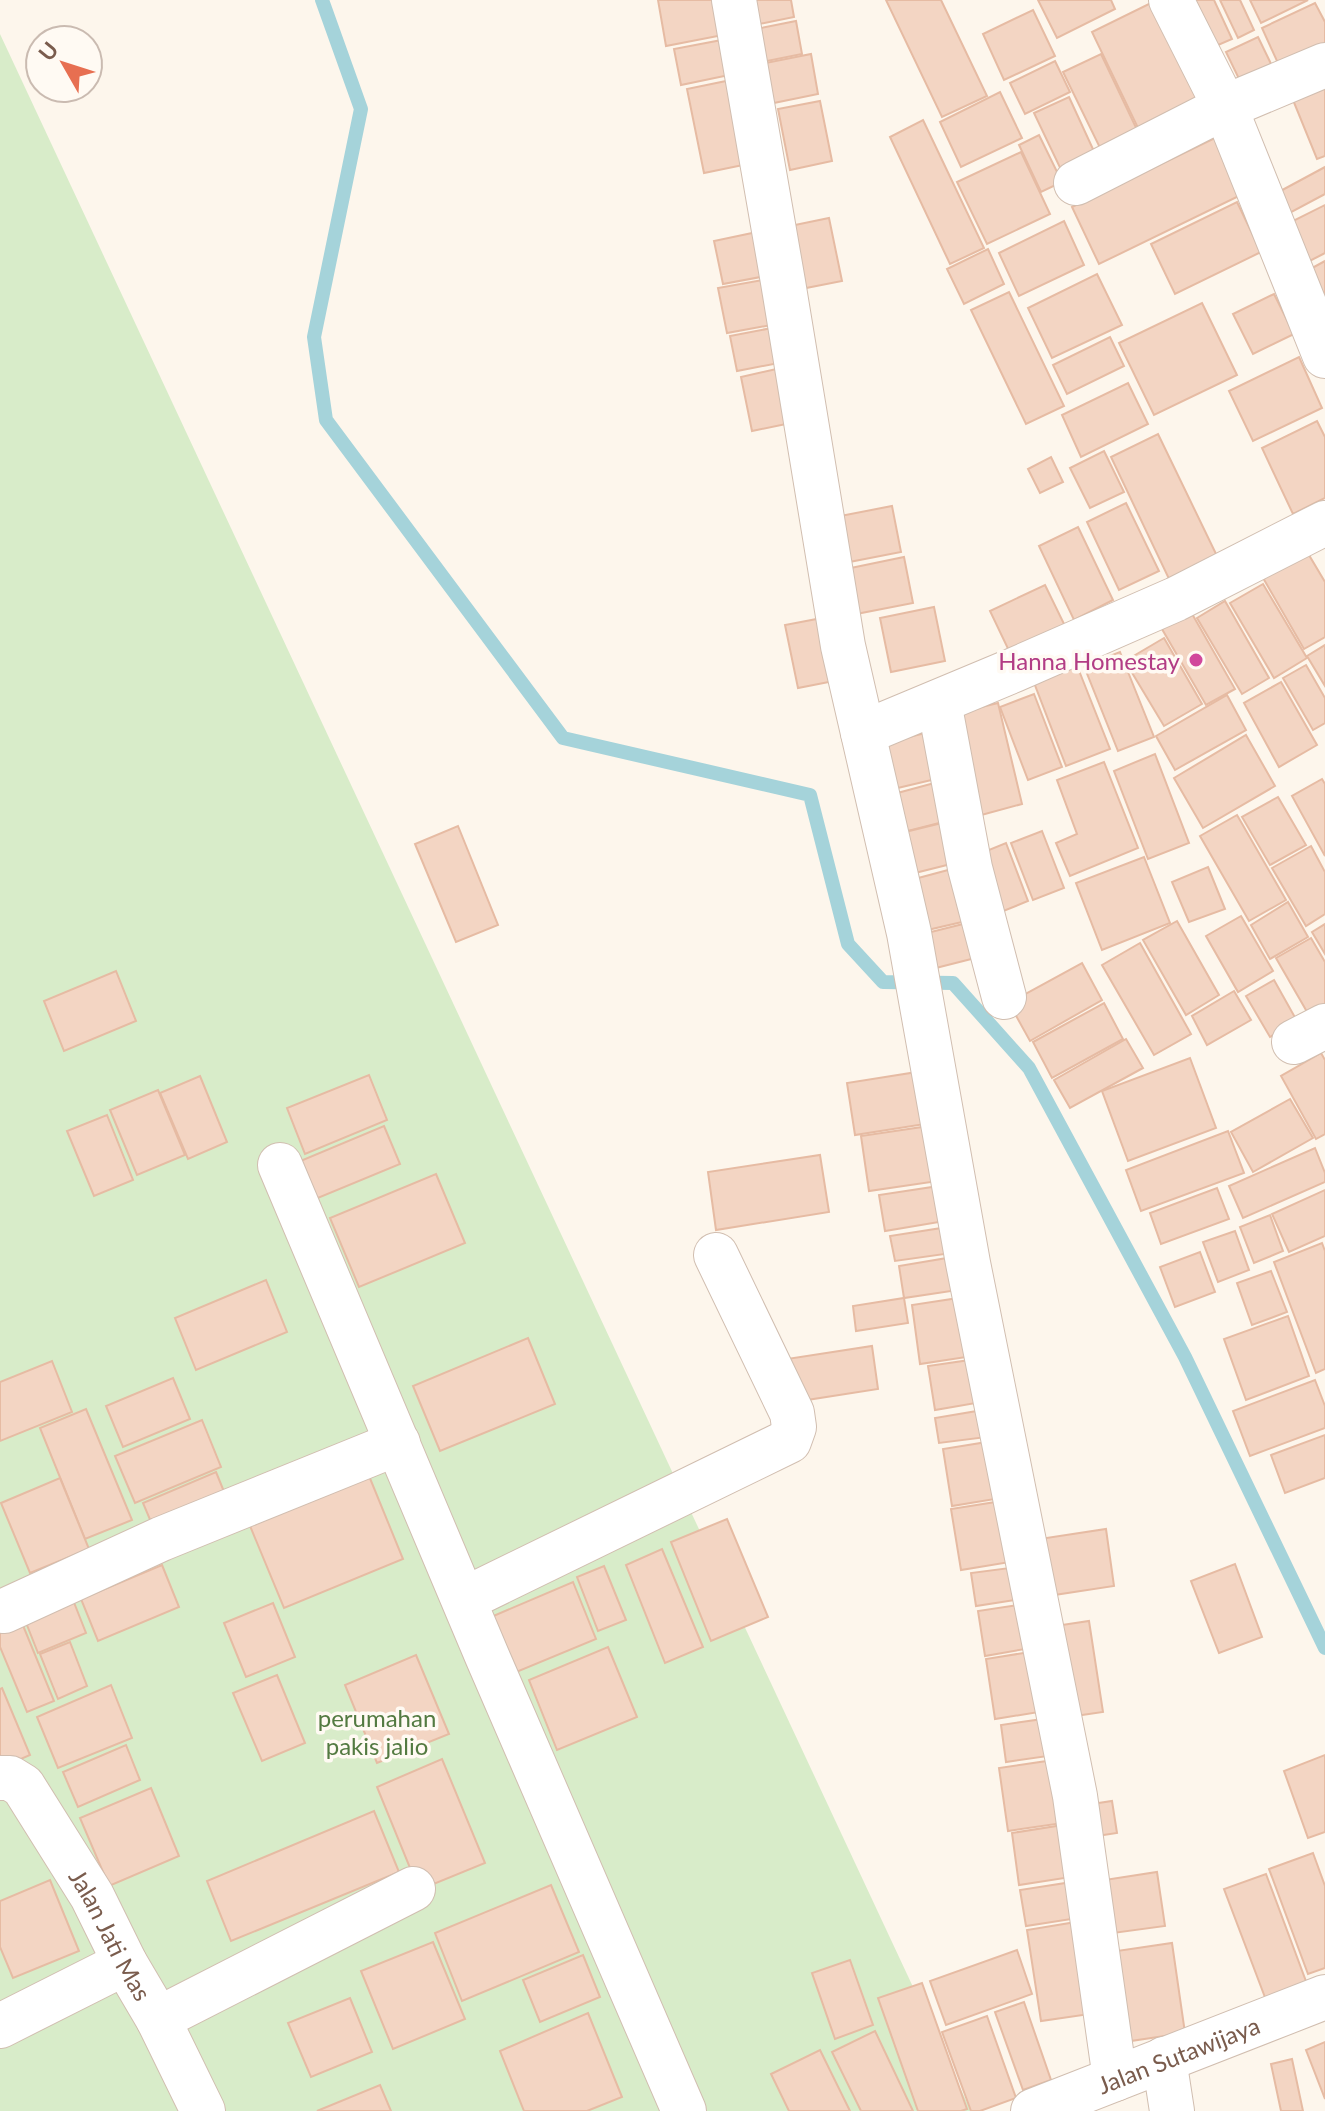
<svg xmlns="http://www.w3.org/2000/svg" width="1325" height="2111" viewBox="0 0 1325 2111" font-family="Lato,sans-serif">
<rect width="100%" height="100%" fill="#fdf6ec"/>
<path fill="#d8ecc9" d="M0,34L971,2111H0Z"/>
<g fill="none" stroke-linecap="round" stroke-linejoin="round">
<path stroke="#a5d3da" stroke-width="14" d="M322,0L361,109L314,337L326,420L563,738L810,795L848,944L883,982L953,983L1029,1068L1185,1357L1325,1648"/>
</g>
<g fill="#f3d5c3" stroke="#e6bba3" stroke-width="2">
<path d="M658,0H716L723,35L666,46Z"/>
<path d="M744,0H791L794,17L749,26Z"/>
<path d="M886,0H941L987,96L942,117Z"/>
<path d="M1038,0H1111L1115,9L1057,38Z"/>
<path d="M1157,0L1208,94L1138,128L1092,32Z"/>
<path d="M1186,0H1214L1232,39L1209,49Z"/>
<path d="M1220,0H1240L1254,30L1238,38Z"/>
<path d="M1250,0H1308L1261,23Z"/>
<path d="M1315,3L1325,22V51L1282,72L1262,28Z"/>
<path d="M1033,10L1055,56L1004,80L983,34Z"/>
<path d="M796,21L802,54L762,62L756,29Z"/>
<path d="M1258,37L1274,70L1242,85L1226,52Z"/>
<path d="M727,39L734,74L681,85L674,49Z"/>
<path d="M811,54L818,94L764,105L756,65Z"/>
<path d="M1101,54L1140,136L1103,154L1063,72Z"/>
<path d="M1055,61L1070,92L1025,114L1010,83Z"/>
<path d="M731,80L748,164L704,173L687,89Z"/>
<path d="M1325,87V156L1317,159L1293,100Z"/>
<path d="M1000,92L1022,138L961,167L940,122Z"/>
<path d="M1069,97L1098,160L1064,176L1034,113Z"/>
<path d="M820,101L832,161L790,170L778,109Z"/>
<path d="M923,120L984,248L950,264L890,137Z"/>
<path d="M1039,135L1062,182L1041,192L1019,145Z"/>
<path d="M1217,137L1245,193L1099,264L1072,207Z"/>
<path d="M1021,152L1050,214L987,244L957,182Z"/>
<path d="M1325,167V194L1284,216L1273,195Z"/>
<path d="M1237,202L1261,252L1175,294L1151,244Z"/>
<path d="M1325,205V253L1298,267L1279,228Z"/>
<path d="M829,218L842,281L801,289L790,226Z"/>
<path d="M1064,221L1084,265L1019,296L999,253Z"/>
<path d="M757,232L766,276L723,284L714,241Z"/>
<path d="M988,249L1004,284L964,304L947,269Z"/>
<path d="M1325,261V316L1303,273Z"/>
<path d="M1097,274L1122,325L1052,358L1028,308Z"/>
<path d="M768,279L777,324L727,333L718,288Z"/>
<path d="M1009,292L1064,406L1026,424L971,310Z"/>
<path d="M1274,294L1294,334L1253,354L1233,314Z"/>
<path d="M1202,303L1237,375L1154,415L1119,343Z"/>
<path d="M777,327L784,362L737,371L730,336Z"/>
<path d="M1110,337L1124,366L1067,394L1053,365Z"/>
<path d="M1299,357L1322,408L1253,441L1229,391Z"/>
<path d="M781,368L791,423L752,431L741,377Z"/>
<path d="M1128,383L1148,424L1081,457L1062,415Z"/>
<path d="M1317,421L1325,437V498L1293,514L1262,448Z"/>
<path d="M1158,434L1218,558L1170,581L1111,457Z"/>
<path d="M1104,451L1124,492L1090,508L1070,468Z"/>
<path d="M1051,457L1063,482L1040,493L1028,469Z"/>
<path d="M1126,503L1159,571L1119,590L1087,522Z"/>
<path d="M892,506L901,552L839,564L830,518Z"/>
<path d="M1078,527L1113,600L1074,620L1039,546Z"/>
<path d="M1306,550L1325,582V637L1304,649L1262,576Z"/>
<path d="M904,557L913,603L851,615L841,570Z"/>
<path d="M1263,584L1307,658L1274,678L1230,603Z"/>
<path d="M1045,585L1066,628L1011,655L990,611Z"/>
<path d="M1225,601L1269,678L1242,694L1197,618Z"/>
<path d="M934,607L945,661L891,672L880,618Z"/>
<path d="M1191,612L1235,689L1206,705L1162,629Z"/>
<path d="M822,618L834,681L798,688L785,625Z"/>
<path d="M1164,638L1202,704L1164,726L1125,661Z"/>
<path d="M1325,645V686L1307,656Z"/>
<path d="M1120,652L1154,737L1118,751L1084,666Z"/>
<path d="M1076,663L1110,749L1066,766L1033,680Z"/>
<path d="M1306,665L1325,698V723L1313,730L1283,678Z"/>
<path d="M1281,682L1317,745L1279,767L1244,703Z"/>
<path d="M1034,694L1062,767L1028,780L1000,707Z"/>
<path d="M1227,695L1246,730L1175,770L1156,736Z"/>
<path d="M998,703L1022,804L974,817L949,715Z"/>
<path d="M929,732L940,778L885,791L874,746Z"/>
<path d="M1246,735L1275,786L1203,828L1174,778Z"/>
<path d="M1155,754L1189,843L1148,859L1114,771Z"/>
<path d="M1104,762L1138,848L1070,876L1056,843L1077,834L1057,780Z"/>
<path d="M1322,779L1325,784V856L1292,796Z"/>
<path d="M938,782L947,821L900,833L890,795Z"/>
<path d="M1278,797L1306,845L1270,865L1242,817Z"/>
<path d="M1237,815L1286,900L1249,921L1200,836Z"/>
<path d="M950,821L959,862L907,875L897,834Z"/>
<path d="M458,826L498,925L456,942L415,844Z"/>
<path d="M1042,831L1064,888L1033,900L1011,843Z"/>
<path d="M1006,843L1028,901L1001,912L979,854Z"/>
<path d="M1311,846L1325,872V914L1306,926L1272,868Z"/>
<path d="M1144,857L1170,923L1102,950L1076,883Z"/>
<path d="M963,866L975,919L919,932L907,881Z"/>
<path d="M1208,867L1225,909L1189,922L1172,882Z"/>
<path d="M1288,902L1308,937L1270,959L1251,925Z"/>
<path d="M1241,916L1273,971L1238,992L1206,936Z"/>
<path d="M983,919L991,954L928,970L919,935Z"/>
<path d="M1177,921L1219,995L1186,1015L1143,940Z"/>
<path d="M1325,924V954L1312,932Z"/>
<path d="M1311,938L1325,962V1009L1310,1017L1276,958Z"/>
<path d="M1140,943L1191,1034L1154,1055L1102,965Z"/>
<path d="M1082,963L1102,1000L1030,1041L1009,1003Z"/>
<path d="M116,971L136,1021L64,1051L44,1001Z"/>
<path d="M1274,980L1297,1021L1270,1037L1246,996Z"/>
<path d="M1234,991L1251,1020L1207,1045L1192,1016Z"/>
<path d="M1104,1003L1123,1039L1052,1078L1033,1042Z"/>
<path d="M1126,1039L1143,1068L1070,1108L1054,1080Z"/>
<path d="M1321,1053L1325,1060V1134L1316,1139L1281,1076Z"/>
<path d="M1190,1058L1216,1128L1128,1161L1102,1091Z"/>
<path d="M917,1072L925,1124L855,1135L847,1083Z"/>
<path d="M369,1075L387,1120L305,1154L287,1108Z"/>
<path d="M200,1076L227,1142L188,1159L160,1093Z"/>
<path d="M158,1090L185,1155L137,1175L110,1110Z"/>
<path d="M1290,1099L1313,1138L1253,1172L1231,1132Z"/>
<path d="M107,1115L133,1180L94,1196L67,1131Z"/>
<path d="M384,1126L400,1164L313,1200L298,1162Z"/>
<path d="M929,1126L938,1181L869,1191L861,1136Z"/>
<path d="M1228,1131L1244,1173L1141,1211L1126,1170Z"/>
<path d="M1315,1148L1325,1173V1182L1243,1218L1229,1186Z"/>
<path d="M820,1155L829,1212L716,1230L708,1172Z"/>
<path d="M436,1174L465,1243L359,1287L330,1218Z"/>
<path d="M939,1186L945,1221L885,1231L879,1195Z"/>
<path d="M1217,1188L1229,1219L1161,1244L1150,1213Z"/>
<path d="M1325,1190V1236L1289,1252L1272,1214Z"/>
<path d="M1270,1215L1283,1251L1254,1263L1240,1227Z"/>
<path d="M948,1227L952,1253L895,1261L890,1236Z"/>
<path d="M1235,1231L1249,1270L1218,1282L1203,1242Z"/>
<path d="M1322,1243L1325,1251V1369L1316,1373L1274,1262Z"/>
<path d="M1200,1252L1215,1292L1175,1307L1160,1267Z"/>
<path d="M953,1257L958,1290L904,1298L899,1266Z"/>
<path d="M1271,1271L1287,1312L1252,1325L1237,1283Z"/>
<path d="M266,1280L287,1332L196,1370L175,1318Z"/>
<path d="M965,1297L973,1356L920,1364L912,1305Z"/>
<path d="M904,1298L908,1323L856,1331L853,1306Z"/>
<path d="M1288,1316L1309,1376L1246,1400L1224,1339Z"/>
<path d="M528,1338L555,1404L440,1451L413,1386Z"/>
<path d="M872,1346L878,1389L794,1402L787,1359Z"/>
<path d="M970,1360L976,1403L935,1410L928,1366Z"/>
<path d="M52,1361L72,1412L0,1441V1382Z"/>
<path d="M173,1378L190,1419L123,1447L106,1406Z"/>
<path d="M1315,1380L1325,1406V1428L1250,1456L1233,1411Z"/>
<path d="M86,1409L132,1520L85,1539L40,1428Z"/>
<path d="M983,1410L987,1437L939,1443L935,1418Z"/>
<path d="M202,1420L221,1467L135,1503L115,1456Z"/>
<path d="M1325,1435V1478L1285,1493L1271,1455Z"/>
<path d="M987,1442L995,1499L952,1506L943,1449Z"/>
<path d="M367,1471L403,1559L284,1608L248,1521Z"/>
<path d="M216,1472L227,1499L154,1529L143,1503Z"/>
<path d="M60,1478L89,1549L30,1573L1,1503Z"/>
<path d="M1002,1501L1010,1562L961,1570L951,1509Z"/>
<path d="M727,1519L768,1617L711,1641L671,1542Z"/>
<path d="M1106,1529L1114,1586L1041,1597L1033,1540Z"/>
<path d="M662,1549L703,1647L665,1663L626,1565Z"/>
<path d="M1235,1564L1262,1637L1219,1653L1191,1581Z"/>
<path d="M162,1565L179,1607L98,1641L81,1599Z"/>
<path d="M604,1566L626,1620L598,1631L577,1577Z"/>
<path d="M1017,1567L1021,1599L976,1606L971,1573Z"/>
<path d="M573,1582L596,1639L514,1673L491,1617Z"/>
<path d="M73,1600L86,1633L38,1653L25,1620Z"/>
<path d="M273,1603L295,1657L246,1677L224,1623Z"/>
<path d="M1025,1604L1031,1648L985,1656L978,1611Z"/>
<path d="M1089,1621L1103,1712L1068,1717L1055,1626Z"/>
<path d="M22,1623L54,1701L27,1712L0,1647V1632Z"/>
<path d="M70,1642L87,1686L58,1699L40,1654Z"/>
<path d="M608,1647L637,1717L557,1750L529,1680Z"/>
<path d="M1036,1651L1045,1711L995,1719L986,1659Z"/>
<path d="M416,1655L449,1734L377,1763L345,1685Z"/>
<path d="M277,1675L305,1743L262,1761L233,1693Z"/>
<path d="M111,1685L132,1738L58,1768L37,1717Z"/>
<path d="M2,1688L30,1755L0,1768V1689Z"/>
<path d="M1043,1719L1048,1756L1006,1762L1001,1725Z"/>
<path d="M126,1745L140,1780L78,1807L63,1772Z"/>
<path d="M1325,1755V1832L1308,1838L1284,1771Z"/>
<path d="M442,1759L485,1863L419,1890L377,1787Z"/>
<path d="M1054,1760L1063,1823L1008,1831L999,1768Z"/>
<path d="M151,1788L179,1856L109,1886L80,1818Z"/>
<path d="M1112,1801L1117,1833L1090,1837L1085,1805Z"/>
<path d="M374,1811L399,1872L231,1941L207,1881Z"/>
<path d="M1063,1825L1071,1877L1019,1885L1012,1833Z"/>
<path d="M1313,1853L1325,1886V1968L1308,1974L1269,1869Z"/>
<path d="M1157,1872L1165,1926L1106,1934L1098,1881Z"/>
<path d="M1266,1874L1307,1984L1266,2000L1224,1889Z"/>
<path d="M50,1880L79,1951L13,1978L0,1947V1901Z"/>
<path d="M1072,1882L1078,1918L1026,1926L1020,1890Z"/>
<path d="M551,1885L579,1952L462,2001L435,1933Z"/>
<path d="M1076,1922L1090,2014L1041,2021L1027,1930Z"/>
<path d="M433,1942L465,2019L393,2049L361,1971Z"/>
<path d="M1172,1943L1185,2033L1124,2042L1110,1952Z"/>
<path d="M1017,1950L1032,1994L946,2025L930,1981Z"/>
<path d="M583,1955L600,1997L540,2022L523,1980Z"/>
<path d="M850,1960L873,2025L835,2039L812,1973Z"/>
<path d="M922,1983L967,2109L961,2111H918L878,1998Z"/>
<path d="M350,1998L372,2052L311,2077L288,2023Z"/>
<path d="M1024,2002L1051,2080L1023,2090L995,2012Z"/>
<path d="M588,2013L622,2097L587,2111H524L500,2051Z"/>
<path d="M987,2016L1016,2098L980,2111H971L942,2032Z"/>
<path d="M875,2031L913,2111H861L832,2052Z"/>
<path d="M1325,2042V2099L1306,2050Z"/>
<path d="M820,2050L850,2111H789L771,2074Z"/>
<path d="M1292,2059L1303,2111H1281L1271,2064Z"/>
<path d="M380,2085L391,2111H317Z"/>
</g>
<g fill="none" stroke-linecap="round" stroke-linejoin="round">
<g stroke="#d1beb0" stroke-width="46">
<g id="minor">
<path d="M734,0L783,282L843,646L909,933L968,1263L1075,1796L1115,2079"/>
<path d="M1171,0L1225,107L1325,356"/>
<path d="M1076,183L1225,107L1325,65"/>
<path d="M939,702L970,868L1004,997"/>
<path d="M863,733L1014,670L1176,599L1325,523"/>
<path d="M1294,1042L1325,1026"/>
<path d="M280,1165L487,1656L684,2111"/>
<path d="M465,1599L789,1441L794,1427L792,1413L716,1255"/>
<path d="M4,1611L161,1539L398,1443"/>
<path id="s1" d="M0,1778H10L23,1786L92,1896L125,1963L158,2019L203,2111"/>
<path d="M158,2019L413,1889"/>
<path d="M0,2026L125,1963"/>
<path d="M1164,2059L1172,2111"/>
<path id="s2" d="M1033,2111L1325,1997"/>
</g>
</g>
<use href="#minor" stroke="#fff" stroke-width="44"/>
</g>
<circle fill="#d1479c" stroke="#fffaf3" stroke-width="3" cx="1196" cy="660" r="8"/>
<g text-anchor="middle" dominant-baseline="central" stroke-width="7" stroke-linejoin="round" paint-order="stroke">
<g font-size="24" fill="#b23c85" stroke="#fffaf3" text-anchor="end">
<text x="1180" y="660">Hanna Homestay</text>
</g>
<g font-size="24" fill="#537a41" stroke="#fffaf3">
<text x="377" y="1717">perumahan<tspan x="377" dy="28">pakis jalio</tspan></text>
</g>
<g font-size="24" fill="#7a5c4d" stroke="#fffaf3">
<text stroke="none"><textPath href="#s1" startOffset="198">Jalan Jati Mas</textPath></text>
<text stroke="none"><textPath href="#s2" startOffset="156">Jalan Sutawijaya</textPath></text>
</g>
</g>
<g transform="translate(64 64) rotate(309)"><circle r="38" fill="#fffaf3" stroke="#cabbb1" stroke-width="2"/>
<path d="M0-6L14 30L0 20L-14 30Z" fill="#e76f51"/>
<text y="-12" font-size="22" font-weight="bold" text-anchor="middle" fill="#7a5c4d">U</text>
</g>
</svg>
